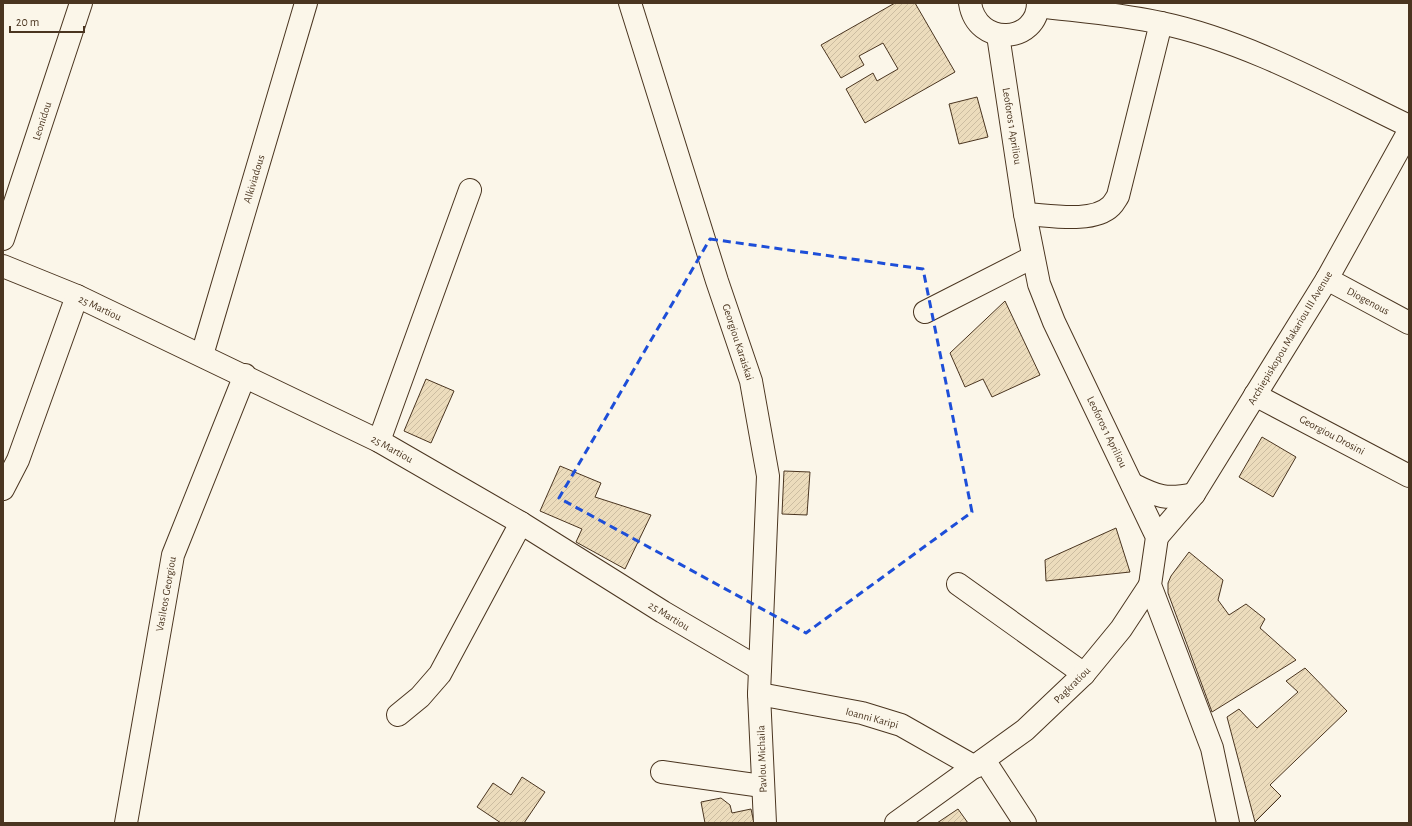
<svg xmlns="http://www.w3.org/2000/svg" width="1412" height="826" viewBox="0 0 1412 826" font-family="'Alegreya Sans',sans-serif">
<defs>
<pattern id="building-hatch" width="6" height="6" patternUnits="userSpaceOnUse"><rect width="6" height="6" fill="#ecdcbc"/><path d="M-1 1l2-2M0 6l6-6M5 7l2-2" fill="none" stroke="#ccbda1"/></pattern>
</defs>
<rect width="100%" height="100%" fill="#fbf6e9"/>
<g fill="url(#building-hatch)" stroke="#4a3520">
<path d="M895,3H915L955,72L865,123L846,89L873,73L877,81L898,69L883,43L859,56L864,65L841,78L821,45Z"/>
<path d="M977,97L988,137L959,144L949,104Z"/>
<path d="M1005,301L1040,375L992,397L983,379L965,387L950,353Z"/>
<path d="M426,379L454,391L431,443L404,431Z"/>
<path d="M1262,437L1296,457L1273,497L1239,477Z"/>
<path d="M560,466L601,483L595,497L651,515L625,569L576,542L582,529L540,511Z"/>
<path d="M784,471L810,472L807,515L782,514Z"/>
<path d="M1116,528L1130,572L1046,581L1045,560Z"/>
<path d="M1189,552L1223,580L1218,600L1229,615L1246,604L1265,619L1260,628L1296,660L1212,712L1168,593V583L1171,576Z"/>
<path d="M1305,668L1347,711L1270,785L1281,796L1255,822L1227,717L1239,709L1257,728L1298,692L1286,681Z"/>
<path d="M522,777L545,792L524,823H501L477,807L493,783L511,795Z"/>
<path d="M721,798L730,805L732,813L751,809L754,823H705L701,802Z"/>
<path d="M958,809L968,823H937Z"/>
</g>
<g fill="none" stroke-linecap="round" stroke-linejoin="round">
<g stroke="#4a3520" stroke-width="24">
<g id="minor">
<path d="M630,3L717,281L751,381L768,476L759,694L765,823"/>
<path d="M1038,6C1078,11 1122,14 1161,23C1247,41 1330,88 1409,126"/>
<path d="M1025,214C1048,215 1093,224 1111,206C1114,203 1116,199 1118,196L1161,23"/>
<path d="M3,239L81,3"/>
<path d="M3,266L77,296L379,441L521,523L663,612L760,669"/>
<path d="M1327,279L1409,323"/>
<path d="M925,312L1033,257"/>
<path d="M202,355L306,3"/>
<path d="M1255,395L1409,476"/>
<path d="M379,441L470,190"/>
<path d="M3,489L18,460L77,296"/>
<path d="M1157,537L1194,494L1327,279L1409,131"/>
<path d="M958,584L1084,674"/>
<path d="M759,694L862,713L901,725L975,767"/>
<path d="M398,715L420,697L440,674L521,523"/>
<path d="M984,760L1025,823"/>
<path d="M662,772L762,786"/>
<path d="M126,823L173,555L245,375"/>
<path d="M896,823L1025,730L1084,674L1121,629L1150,585"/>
</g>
</g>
<g stroke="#4a3520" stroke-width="24">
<g id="major">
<path d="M970,3C977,48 1038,43 1038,3"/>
<path d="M998,35L1025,214L1039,284L1054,322L1157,537L1150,585L1212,748L1228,823"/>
<path d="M1132,484C1158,497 1166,500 1194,494"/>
</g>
</g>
<use href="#minor" stroke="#fbf6e9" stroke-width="22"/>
<use href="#major" stroke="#fbf6e9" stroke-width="22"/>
</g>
<path fill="none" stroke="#1d4ed8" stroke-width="3" stroke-dasharray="8 5" stroke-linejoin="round" d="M710,239L923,269L972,512L806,633L559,498Z"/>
<g text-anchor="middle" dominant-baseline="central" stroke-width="3" stroke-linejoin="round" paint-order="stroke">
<g font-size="11" fill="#4a3520" stroke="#fbf6e9">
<text transform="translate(42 121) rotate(-72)">Leonidou</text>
<text transform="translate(1012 126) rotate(81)">Leoforos 1 Apriliou</text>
<text transform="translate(254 179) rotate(-73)">Alkiviadous</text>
<text transform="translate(1368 301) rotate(28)">Diogenous</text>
<text transform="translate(100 308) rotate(25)">25 Martiou</text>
<text transform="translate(1290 338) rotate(-59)">Archiepiskopou Makariou III Avenue</text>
<text transform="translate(738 342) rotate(72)">Georgiou Karaiskai</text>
<text transform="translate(1107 432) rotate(64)">Leoforos 1 Apriliou</text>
<text transform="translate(1332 435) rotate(28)">Georgiou Drosini</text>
<text transform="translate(392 449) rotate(29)">25 Martiou</text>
<text transform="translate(166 594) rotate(-80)">Vasileos Georgiou</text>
<text transform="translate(669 616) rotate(31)">25 Martiou</text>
<text transform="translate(1072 685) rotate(-45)">Pagkratiou</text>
<text transform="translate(872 718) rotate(15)">Ioanni Karipi</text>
<text transform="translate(762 759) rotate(-92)">Pavlou Michaila</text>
</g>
</g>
<rect width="1412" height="826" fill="none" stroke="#4a3520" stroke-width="8"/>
<path d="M10 26v6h74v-6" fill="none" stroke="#4a3520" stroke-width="2"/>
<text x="16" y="26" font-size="12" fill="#4a3520" stroke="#fbf6e9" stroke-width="3" paint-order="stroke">20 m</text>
</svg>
